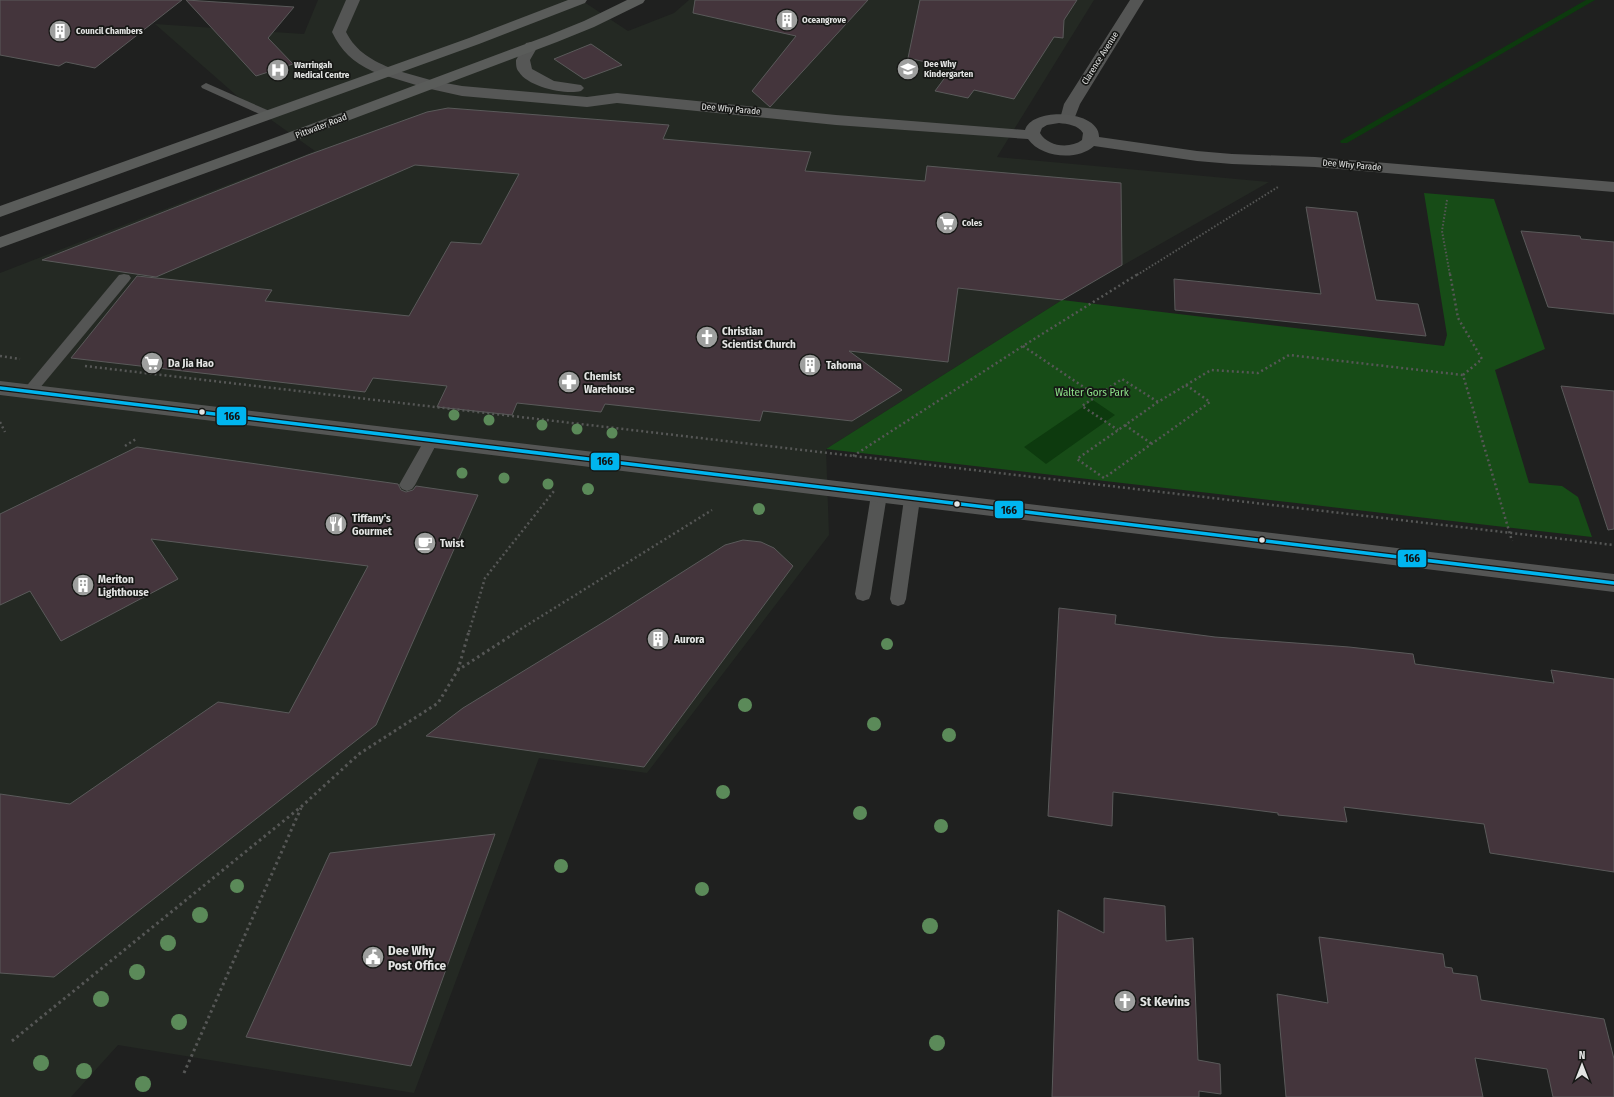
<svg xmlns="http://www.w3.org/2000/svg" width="1614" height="1097" viewBox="0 0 1614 1097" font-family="'Fira Sans Condensed',sans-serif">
<rect width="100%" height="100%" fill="#1f201f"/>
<path fill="#242923" d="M318,0H581L628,31L674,13L689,0H1094L997,157L1269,182L1062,300L826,449L829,535L647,773L539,758L414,1093L118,1045L71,1097H0V273L315,151L236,95L155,24L304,34Z"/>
<path fill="#174c17" d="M1424,193L1494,199L1545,349L1495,370L1529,483L1562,486L1578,497L1592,537L826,449L1062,300L1444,346L1447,335Z"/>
<path fill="#0d3a0e" d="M1093,400L1115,415L1046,464L1024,447Z"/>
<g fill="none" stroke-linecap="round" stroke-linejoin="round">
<path fill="#0d3a0e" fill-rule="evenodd" d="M1586,0H1595L1347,143H1341L1340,141Z"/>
</g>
<g fill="#44353c" stroke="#5a5a5a">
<path d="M0,0H182L95,68L66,62L59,66L0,55Z"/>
<path d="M186,0L294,7L268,38L293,64L256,76Z"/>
<path d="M695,0H868L770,107L752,91L796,36L693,13Z"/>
<path d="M920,0H1077L1064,20L1063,38L1054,37L1014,99L974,90L968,98L935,91L952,68L908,58Z"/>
<path d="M591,44L622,65L584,79L554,59Z"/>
<path d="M448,108L669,125L663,139L811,152L805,171L925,181L927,166L1121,183L1122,265L1062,300L958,288L948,362L849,351L902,390L852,421L763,411L760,421L605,404L601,412L517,403L512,415L437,407L447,386L373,378L365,392L71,358L137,276L272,290L265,301L409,316L451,242L481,244L519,174L415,165L156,277L42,260L308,155L427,112Z"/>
<path d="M1306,207L1357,212L1376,300L1418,304L1426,336L1175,310L1174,279L1321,294Z"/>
<path d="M1521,231L1580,236L1581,239L1614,242V314L1548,307Z"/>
<path d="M1561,386L1614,391V529L1608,530Z"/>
<path d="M137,447L398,484L401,490L406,492L413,490L416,486L478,495L376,725L54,977L0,973V794L70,804L218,702L289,713L368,566L151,539L178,579L61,641L30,591L0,605V514Z"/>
<path d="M743,540L761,542L774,548L793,566L644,767L426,736L463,708L607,620L725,545Z"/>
<path d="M1059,608L1116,615L1115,624L1215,637L1349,647L1413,654L1415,664L1554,683L1551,670L1614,679V872L1490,853L1484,824L1344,807L1347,822L1278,815V813L1113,792L1112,826L1048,816Z"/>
<path d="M495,834L411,1066L246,1037L330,853Z"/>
<path d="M1104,898L1165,906L1166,941L1193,938L1198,1060L1220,1064L1221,1094L1199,1091V1097H1052L1058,910L1104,933Z"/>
<path d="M1319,937L1443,954L1445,967L1452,968L1453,973L1477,976L1481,1000L1604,1019L1614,1059V1097H1553L1547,1069L1475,1058L1483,1097H1286L1277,994L1328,1003Z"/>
</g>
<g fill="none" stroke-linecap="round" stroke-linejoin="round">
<g stroke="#565756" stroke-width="2" stroke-dasharray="1.5 2" stroke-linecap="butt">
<path d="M1447,200L1442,231L1450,275"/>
<path d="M1137,275L1278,187"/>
</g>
<g stroke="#565756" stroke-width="2.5" stroke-dasharray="2 3" stroke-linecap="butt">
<path d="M1450,274L1458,318L1482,359L1463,375L1512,541"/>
<path d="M1023,346L1097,396L1122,379L1158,402"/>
<path d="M0,356L20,359"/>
<path d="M85,366L1614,545"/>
<path d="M1186,385L1210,402L1104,478L1077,459L1158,402Z"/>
<path d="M1186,385L1211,370L1258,373L1289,355L1463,375"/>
<path d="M1097,396L1082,406L1118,430"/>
<path d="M0,422L5,432"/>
<path d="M1125,425L1152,444"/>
<path d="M125,446L136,439"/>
<path d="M853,456L1023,346L1138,274"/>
<path d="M469,632L485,578L554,491"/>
<path d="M516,632L712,510"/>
</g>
<g stroke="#565756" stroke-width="3" stroke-dasharray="2.5 3.5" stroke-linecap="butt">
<path d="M458,670L469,631"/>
<path d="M12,1041L302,806L359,754L438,703L458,670L518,631"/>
<path d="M184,1073L301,808"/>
</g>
<g fill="#545554" fill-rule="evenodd">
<path d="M206,83L274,113L276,115L270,118L266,117L202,88L201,86Z"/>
<path d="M124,274L129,275L131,278L129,281L34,395L29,397L24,395L22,392L24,389L119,275Z"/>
<path d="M431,436L436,437L438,441L415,485L412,489L407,491L402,489L399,485L424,441L426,437Z"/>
<path d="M879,489L884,491L887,495L871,594L869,599L863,601L857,599L855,594L871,495L874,491Z"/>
<path d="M912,493L917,495L920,499L906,599L904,604L898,606L892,604L890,599L904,499L907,495Z"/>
</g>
<g fill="#545554" fill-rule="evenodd">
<path d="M346,0H360L346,32C356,52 373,61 393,69L395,72L393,75C385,77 379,74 372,71C353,62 341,51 332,32Z"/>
<path d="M1130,0H1144L1080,104L1073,122L1068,124L1063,122L1060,119L1064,104Z"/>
<path d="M0,381L1614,574V592L0,395Z"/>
</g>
<g fill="#565756" fill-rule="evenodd">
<path d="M531,42L536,43L538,46L530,60L532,69L554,81L581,85L584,88L581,91C566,95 528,87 519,72C516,69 516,64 516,60L526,43Z"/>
<path d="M388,68L434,81L462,86L587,97L617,93L836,115L1025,130C1032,106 1100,110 1099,137L1197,151L1232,154L1315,157L1614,182V192L1315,167L1232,164L1197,161L1094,146C1078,161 1041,158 1028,139L836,125L617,103L587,107L462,96L426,88L383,75L381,72L383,69ZM1059,123C1068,124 1078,125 1083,133L1082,140C1070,149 1048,147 1040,133L1042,128L1047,125Z"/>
</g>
<g fill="#5a5c5a" fill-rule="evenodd">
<path d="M568,0H587L585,3L479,44L0,217V206L469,38Z"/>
<path d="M627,0H645L643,3L594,27L557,42L294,141L0,248V237L282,135L547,36L584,21Z"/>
</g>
<g stroke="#161715" stroke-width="6">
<path id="bus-1" d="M0,388L1614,583"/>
</g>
<use href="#bus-1" stroke="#00b5ef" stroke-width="3.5"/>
</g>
<g fill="#5b8a59">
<circle cx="454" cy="415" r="5.5"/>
<circle cx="489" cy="420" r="5.5"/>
<circle cx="542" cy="425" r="5.5"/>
<circle cx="577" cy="429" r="5.5"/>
<circle cx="612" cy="433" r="5.5"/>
<circle cx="462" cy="473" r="5.5"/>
<circle cx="504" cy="478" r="5.5"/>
<circle cx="548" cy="484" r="5.5"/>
<circle cx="588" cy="489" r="6"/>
<circle cx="759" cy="509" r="6"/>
<circle cx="887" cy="644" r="6"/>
<circle cx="745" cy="705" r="7"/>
<circle cx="874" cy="724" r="7"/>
<circle cx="949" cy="735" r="7"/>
<circle cx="723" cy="792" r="7"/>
<circle cx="860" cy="813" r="7"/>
<circle cx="941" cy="826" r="7"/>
<circle cx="561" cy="866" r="7"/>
<circle cx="237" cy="886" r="7"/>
<circle cx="702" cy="889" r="7"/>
<circle cx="200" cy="915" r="8"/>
<circle cx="930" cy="926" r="8"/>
<circle cx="168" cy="943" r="8"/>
<circle cx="137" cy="972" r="8"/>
<circle cx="101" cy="999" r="8"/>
<circle cx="179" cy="1022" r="8"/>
<circle cx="937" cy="1043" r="8"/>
<circle cx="41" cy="1063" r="8"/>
<circle cx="84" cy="1071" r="8"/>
<circle cx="143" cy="1084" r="8"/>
</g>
<defs>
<g id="building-disc" transform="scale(1.15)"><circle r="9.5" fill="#9e9f9e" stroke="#161715"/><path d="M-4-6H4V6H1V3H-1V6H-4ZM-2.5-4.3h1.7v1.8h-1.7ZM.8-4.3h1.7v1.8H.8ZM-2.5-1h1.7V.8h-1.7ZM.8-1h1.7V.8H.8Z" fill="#fff"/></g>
<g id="school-disc" transform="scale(1.15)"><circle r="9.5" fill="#9e9f9e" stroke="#161715"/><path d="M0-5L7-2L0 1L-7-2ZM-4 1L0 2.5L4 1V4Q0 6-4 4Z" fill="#fff"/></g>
<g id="hospital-disc" transform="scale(1.15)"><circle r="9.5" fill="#9e9f9e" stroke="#161715"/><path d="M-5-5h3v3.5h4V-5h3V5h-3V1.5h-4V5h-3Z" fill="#fff"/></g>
<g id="supermarket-disc" transform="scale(1.15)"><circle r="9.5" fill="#9e9f9e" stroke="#161715"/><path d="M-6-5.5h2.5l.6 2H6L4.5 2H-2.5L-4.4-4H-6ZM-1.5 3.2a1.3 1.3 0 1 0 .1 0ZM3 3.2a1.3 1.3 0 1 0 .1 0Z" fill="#fff"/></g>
<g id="church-disc" transform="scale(1.15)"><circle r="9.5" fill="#9e9f9e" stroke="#161715"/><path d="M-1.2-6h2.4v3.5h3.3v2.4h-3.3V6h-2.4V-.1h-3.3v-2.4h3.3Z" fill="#fff"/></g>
<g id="pharmacy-disc" transform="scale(1.15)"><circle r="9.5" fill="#9e9f9e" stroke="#161715"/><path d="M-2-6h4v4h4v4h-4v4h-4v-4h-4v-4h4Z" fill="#fff"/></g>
<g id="restaurant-disc" transform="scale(1.15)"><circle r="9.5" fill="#9e9f9e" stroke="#161715"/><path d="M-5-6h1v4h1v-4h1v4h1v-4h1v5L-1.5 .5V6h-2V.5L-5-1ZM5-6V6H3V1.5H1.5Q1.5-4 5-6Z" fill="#fff"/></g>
<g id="cafe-disc" transform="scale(1.15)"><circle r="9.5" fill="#9e9f9e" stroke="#161715"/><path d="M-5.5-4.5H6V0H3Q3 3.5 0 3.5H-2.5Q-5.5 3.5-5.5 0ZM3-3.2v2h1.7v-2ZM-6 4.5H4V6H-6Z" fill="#fff"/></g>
<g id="civic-disc" transform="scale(1.15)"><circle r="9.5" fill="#9e9f9e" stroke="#161715"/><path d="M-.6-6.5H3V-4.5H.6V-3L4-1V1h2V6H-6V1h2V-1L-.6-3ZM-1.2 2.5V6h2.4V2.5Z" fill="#fff"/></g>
</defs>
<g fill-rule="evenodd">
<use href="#building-disc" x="787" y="20"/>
<use href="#building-disc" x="60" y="31"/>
<use href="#school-disc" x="908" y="69"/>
<use href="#hospital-disc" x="278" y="70"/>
<use href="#supermarket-disc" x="947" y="223"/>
<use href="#church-disc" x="707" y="337"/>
<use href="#supermarket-disc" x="152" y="363"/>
<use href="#building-disc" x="810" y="365"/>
<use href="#pharmacy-disc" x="569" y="382"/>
<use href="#restaurant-disc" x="336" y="524"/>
<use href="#cafe-disc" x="425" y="543"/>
<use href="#building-disc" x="83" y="585"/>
<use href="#building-disc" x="658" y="639"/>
<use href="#civic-disc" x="373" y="957"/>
<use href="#church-disc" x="1125" y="1001"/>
</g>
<g fill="#e3e4e3" stroke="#161715" stroke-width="1.5">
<circle cx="202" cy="412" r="3.5"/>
<circle cx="957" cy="504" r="3.5"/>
<circle cx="1262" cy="540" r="3.5"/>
</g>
<g text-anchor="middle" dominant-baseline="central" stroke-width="3.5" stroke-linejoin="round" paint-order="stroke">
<g font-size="9" font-weight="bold" fill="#e3e4e3" stroke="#161715" text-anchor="start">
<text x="802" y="20">Oceangrove</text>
<text x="76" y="31">Council Chambers</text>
<text x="924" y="64">Dee Why<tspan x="924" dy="10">Kindergarten</tspan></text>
<text x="294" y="65">Warringah<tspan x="294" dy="10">Medical Centre</tspan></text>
<text x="962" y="223">Coles</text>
</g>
<g font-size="9" fill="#e3e4e3" stroke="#161715">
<text transform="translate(1100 58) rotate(-58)">Clarence Avenue</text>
<text transform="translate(731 109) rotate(5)">Dee Why Parade</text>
<text transform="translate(321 126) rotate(-21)">Pittwater Road</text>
<text transform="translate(1352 165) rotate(5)">Dee Why Parade</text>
</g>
<g font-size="11" font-weight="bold" fill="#e3e4e3" stroke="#161715" text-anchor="start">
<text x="722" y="331">Christian<tspan x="722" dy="13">Scientist Church</tspan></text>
<text x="168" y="363">Da Jia Hao</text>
<text x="826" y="365">Tahoma</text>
<text x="584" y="376">Chemist<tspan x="584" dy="13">Warehouse</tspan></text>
<text x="352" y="518">Tiffany's<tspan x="352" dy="13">Gourmet</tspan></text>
<text x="440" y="543">Twist</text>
<text x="98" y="579">Meriton<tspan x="98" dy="13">Lighthouse</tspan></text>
<text x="674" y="639">Aurora</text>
</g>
<g font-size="11" fill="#8ce088" stroke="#161715">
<text x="1092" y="392">Walter Gors Park</text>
</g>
<g font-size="13" font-weight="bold" fill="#e3e4e3" stroke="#161715" text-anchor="start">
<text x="388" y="950">Dee Why<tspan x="388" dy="15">Post Office</tspan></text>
<text x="1140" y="1001">St Kevins</text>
</g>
</g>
<g stroke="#161715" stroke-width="1.5">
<rect x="216" y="406" width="31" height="20" rx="4" fill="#00b5ef"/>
<rect x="590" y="452" width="30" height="19" rx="4" fill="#00b5ef"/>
<rect x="994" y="500" width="30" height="19" rx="4" fill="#00b5ef"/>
<rect x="1397" y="549" width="30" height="19" rx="4" fill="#00b5ef"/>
</g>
<g font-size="11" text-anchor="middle" font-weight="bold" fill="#111">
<text x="232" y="420">166</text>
<text x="605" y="465">166</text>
<text x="1009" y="514">166</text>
<text x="1412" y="562">166</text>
</g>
<g transform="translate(1582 1065)" stroke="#161715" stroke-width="3" paint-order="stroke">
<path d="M0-3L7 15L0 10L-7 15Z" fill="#e3e4e3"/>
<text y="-6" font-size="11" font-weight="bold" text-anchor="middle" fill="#e3e4e3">N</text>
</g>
</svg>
